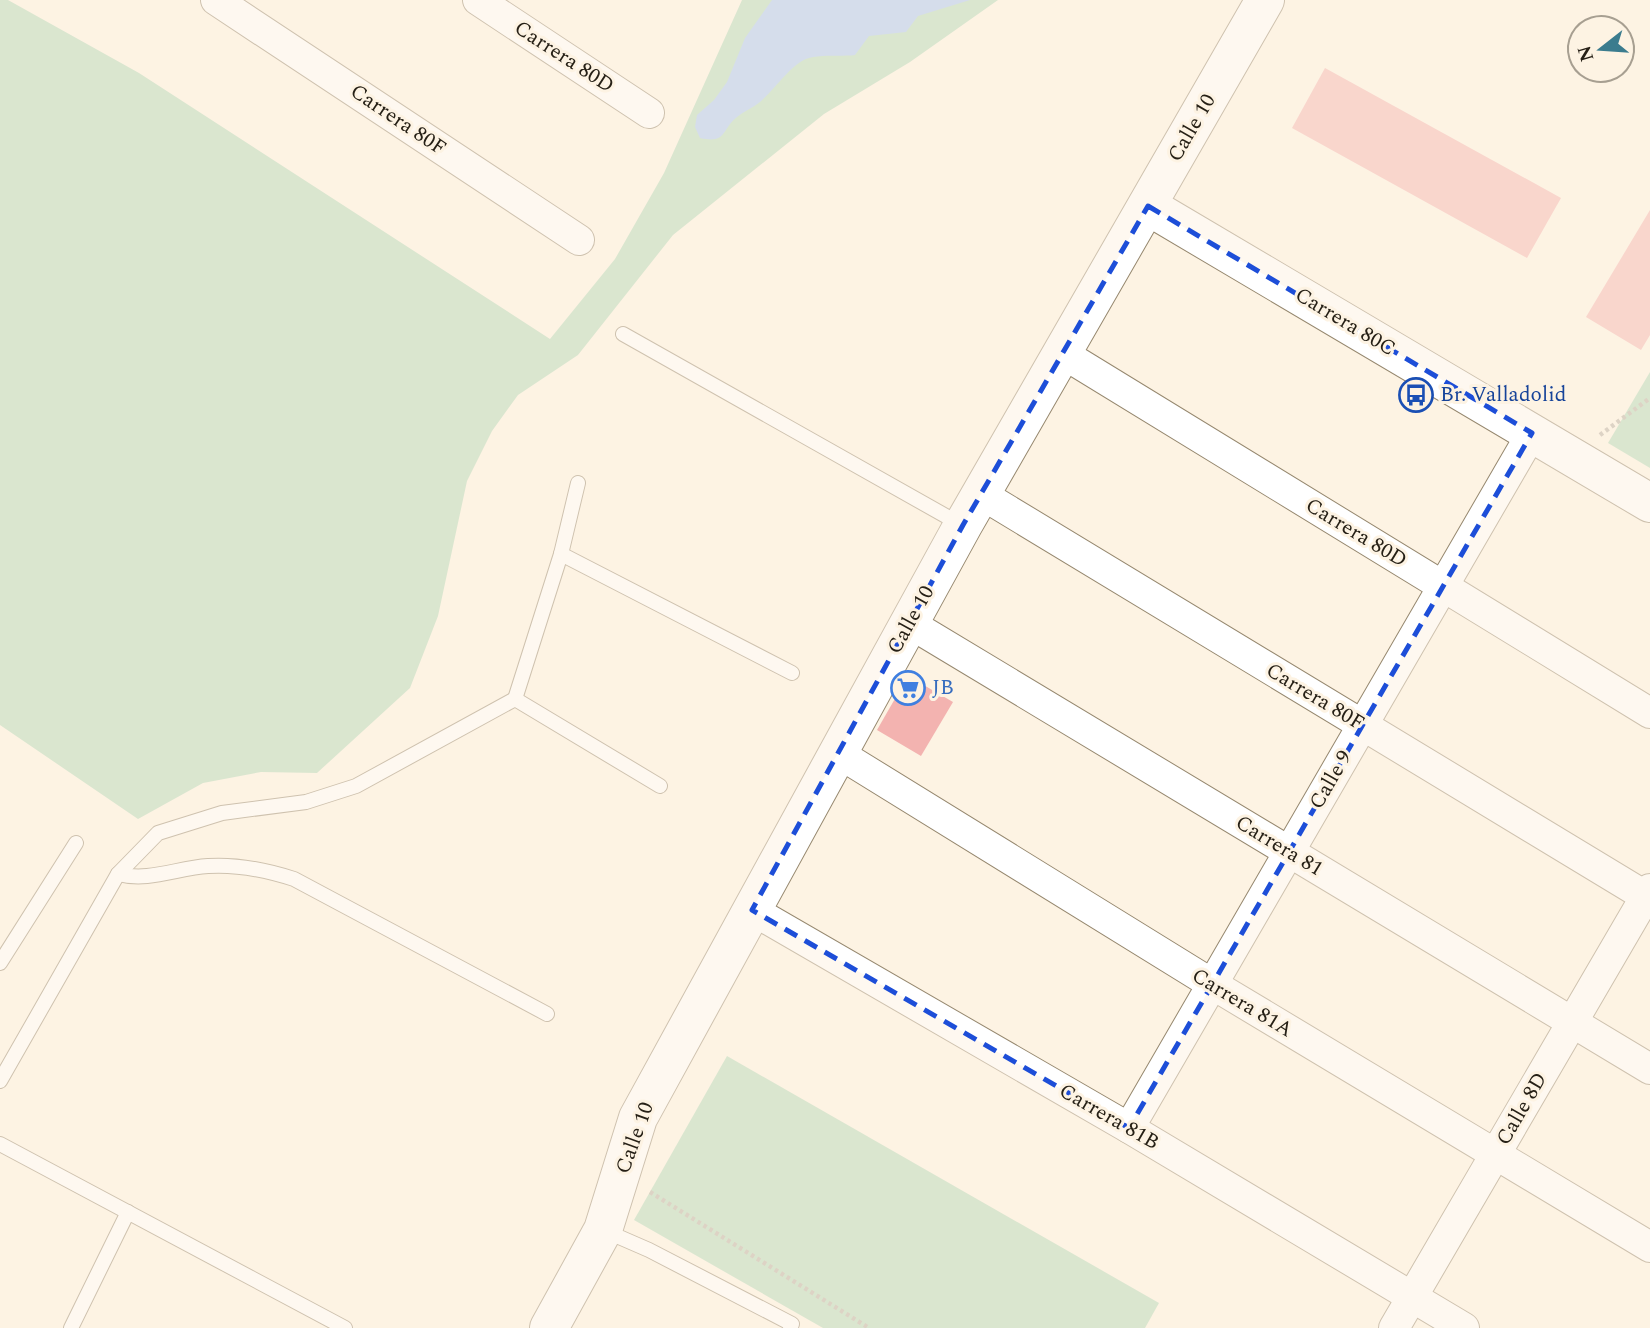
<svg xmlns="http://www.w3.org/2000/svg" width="1650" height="1328" viewBox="0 0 1650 1328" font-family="Spectral,serif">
<rect width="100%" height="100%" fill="#fdf3e3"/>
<g fill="#b0d7b7">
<path d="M0,0H8L139,73L550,339L615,259L664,173L742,0H998L910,62L824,114L673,235L578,355L518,395L492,431L467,481L438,616L410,688L317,773L261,772L203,783L138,819L0,725Z"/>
<path d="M1650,372V468L1608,443Z"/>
<path d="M727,1056L1159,1303L1145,1328H823L634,1220Z"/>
</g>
<path fill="#a4c4f3" d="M772,0H970L918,16L906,32L869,36L855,55C840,57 814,53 802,61C789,68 772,92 760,102C753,108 744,111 737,117C721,130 727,144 700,138L695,127L697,115L714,100L727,82L745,38Z"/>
<g fill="#f3b3b0">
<path d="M1325,68L1561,198L1527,258L1292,128Z"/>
<path d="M1650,210V335L1641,350L1586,317Z"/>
<path d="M908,676L953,702L921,756L877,730Z"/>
</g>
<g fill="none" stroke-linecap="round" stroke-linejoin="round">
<g stroke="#96886f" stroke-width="16">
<g id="lane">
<path d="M623,334L960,524"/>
<path d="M561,554L792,673"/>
<path d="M515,699L561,554L578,483"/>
<path d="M118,874C149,882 177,868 208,866C238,864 266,870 294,879L547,1014"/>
<path d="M0,963L76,843"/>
<path d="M0,1081L118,874L158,833L222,813L306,802L356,786L515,699L660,786"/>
<path d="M0,1144L345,1328"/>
<path d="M603,1230L649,1250L792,1324L790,1328"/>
<path d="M71,1328L128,1212"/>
</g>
</g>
<g stroke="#96886f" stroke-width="32">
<g id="street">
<path d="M216,0L579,240"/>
<path d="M478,0L649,113"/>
<path d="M1062,353L1650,713"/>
<path d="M981,494L1650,899"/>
<path d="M909,623L1650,1069"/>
<path d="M838,753L1212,984L1650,1247"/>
<path d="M752,910L1129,1128L1464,1328"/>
<path d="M1129,1128L1532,433"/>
<path d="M1394,1328L1650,889"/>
</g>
</g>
<g stroke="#96886f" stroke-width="40">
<g id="secondary">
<path d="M1148,206L1650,503"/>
<path d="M549,1328L603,1230L638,1118L963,525L1265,0"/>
</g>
</g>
<g stroke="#b7aea0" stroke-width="4.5" stroke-dasharray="3.5 3.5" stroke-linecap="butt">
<path d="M1600,435L1650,398"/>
<path d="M650,1192L869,1328"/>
</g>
<use href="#lane" stroke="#fff" stroke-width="14"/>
<use href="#street" stroke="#fff" stroke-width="30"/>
<use href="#secondary" stroke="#fff" stroke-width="38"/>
</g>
<path d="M0 0H1650V1328H0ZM1148,206L1532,433L1129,1128L752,910L963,525Z" fill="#fdf3e3" fill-opacity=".55" fill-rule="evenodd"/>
<path fill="none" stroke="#1d4ed8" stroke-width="5" stroke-dasharray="14 9" stroke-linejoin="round" d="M1148,206L1532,433L1129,1128L752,910L963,525Z"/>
<defs>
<g id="bus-ring" transform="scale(1.75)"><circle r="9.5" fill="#fdf3e3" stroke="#1a4fb4" stroke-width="1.5"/><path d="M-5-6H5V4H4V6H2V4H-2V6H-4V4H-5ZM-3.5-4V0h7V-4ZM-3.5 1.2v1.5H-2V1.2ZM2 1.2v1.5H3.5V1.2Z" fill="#1a4fb4"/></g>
<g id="supermarket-ring" transform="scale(1.75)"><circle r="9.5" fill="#fdf3e3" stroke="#3f7fe0" stroke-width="1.5"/><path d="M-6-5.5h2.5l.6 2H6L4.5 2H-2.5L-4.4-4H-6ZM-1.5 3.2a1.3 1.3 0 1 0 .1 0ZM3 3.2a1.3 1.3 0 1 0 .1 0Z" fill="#3f7fe0"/></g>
</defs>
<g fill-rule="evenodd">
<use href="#bus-ring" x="1416" y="395"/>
<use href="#supermarket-ring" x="908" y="688"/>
</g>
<g text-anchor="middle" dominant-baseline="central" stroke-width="6" stroke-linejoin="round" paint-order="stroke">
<g font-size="21" fill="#262016" stroke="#fdf3e3">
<text transform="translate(564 57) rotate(33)">Carrera 80D</text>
<text transform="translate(398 120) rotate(34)">Carrera 80F</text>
<text transform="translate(1192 128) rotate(-60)">Calle 10</text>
<text transform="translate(1345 322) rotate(31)">Carrera 80C</text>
<text transform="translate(1356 533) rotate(31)">Carrera 80D</text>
<text transform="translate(911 620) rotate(-61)">Calle 10</text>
<text transform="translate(1315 697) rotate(31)">Carrera 80F</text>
<text transform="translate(1331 780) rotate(-60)">Calle 9</text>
<text transform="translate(1279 846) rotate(31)">Carrera 81</text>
<text transform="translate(1242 1003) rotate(31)">Carrera 81A</text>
<text transform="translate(1522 1109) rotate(-60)">Calle 8D</text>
<text transform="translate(1109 1117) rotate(30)">Carrera 81B</text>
<text transform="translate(635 1138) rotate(-70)">Calle 10</text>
</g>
<g font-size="21" fill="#164399" stroke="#fdf3e3" text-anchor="start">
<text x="1440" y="395">Br. Valladolid</text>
</g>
<g font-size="21" fill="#366cbe" stroke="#fdf3e3" text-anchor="start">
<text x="932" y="688">JB</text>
</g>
</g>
<g transform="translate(1601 49) rotate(253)"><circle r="33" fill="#fdf3e3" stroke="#a79f91" stroke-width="2"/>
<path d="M0-5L12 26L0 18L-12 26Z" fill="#3b7c8e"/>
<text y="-10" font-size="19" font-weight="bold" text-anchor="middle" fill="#262016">N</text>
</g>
</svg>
